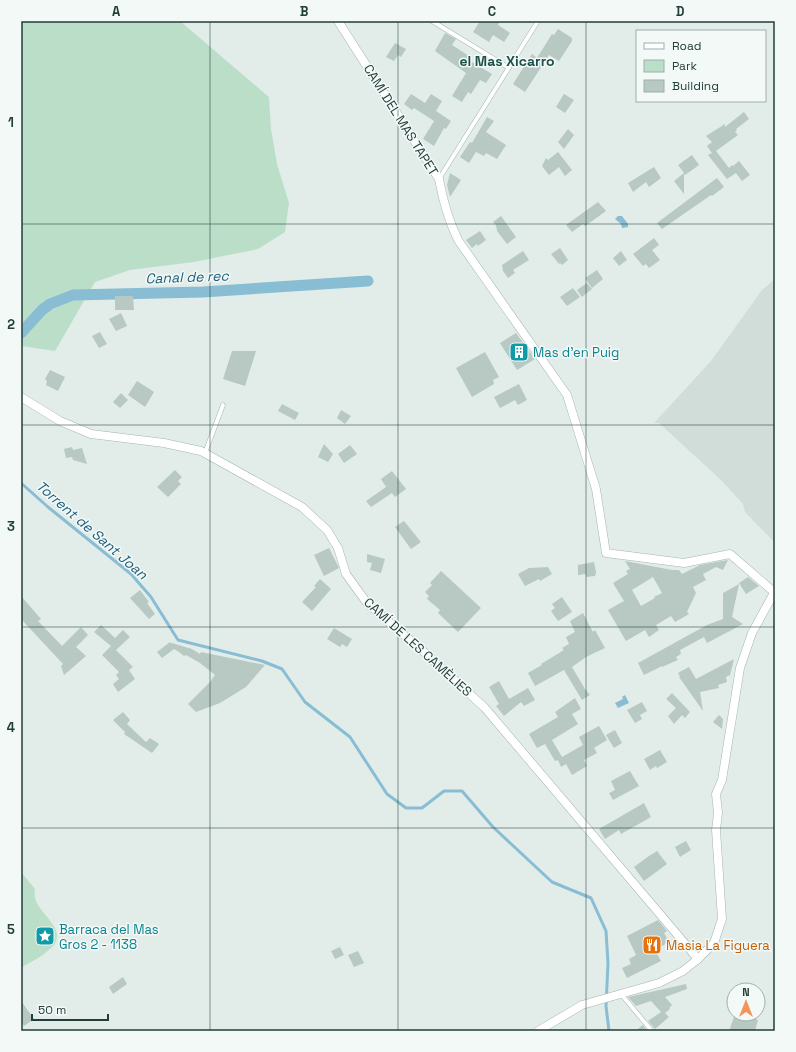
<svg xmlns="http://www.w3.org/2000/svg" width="796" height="1052" viewBox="0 0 796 1052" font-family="'Space Grotesk',sans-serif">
<rect width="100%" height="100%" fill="#e2edea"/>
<path fill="#d0ddd9" d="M775,279V543L745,512L743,504L721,480L659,423H654L711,361L762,290Z"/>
<g fill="#bbdec9">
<path d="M21,21H180L269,97L271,129L277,164L289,203L285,232L258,249L194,262L130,270L95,282L55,351L21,346Z"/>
<path d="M21,872L35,889C35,891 34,895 35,898C39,915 71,931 50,949C42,957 30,962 21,968Z"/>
</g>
<g fill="#89bdd3">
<path d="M618,216H622L628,224V227L622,228L621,224L615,219Z"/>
<path d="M625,695L629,703L618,708L615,703L623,699L622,697Z"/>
</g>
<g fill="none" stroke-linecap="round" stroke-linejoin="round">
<path stroke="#89bdd3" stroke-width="3" d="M21,483L48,507L131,574L151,597L178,640L262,661L282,669L305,702L350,737L387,794L406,808H422L444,791H462L493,827L552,882L591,898L606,931L608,963L606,1006L609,1031"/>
<path stroke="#89bdd3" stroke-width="11" d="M21,333L42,310L50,304L73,295L203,292L368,281"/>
</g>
<g fill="#b8c8c3" fill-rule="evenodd">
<path d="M480,21H500L498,25L510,33L504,42L493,35L489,42L473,32Z"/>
<path d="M558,29L572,38V41L559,61L549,55L525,92L513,84L532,54L537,58L552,34L554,35Z"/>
<path d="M445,33L456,39L452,45L469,56L467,59L492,74L486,83L480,80L471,94L468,92L462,102L452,96L466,73L435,51Z"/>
<path d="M395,43L406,49L401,57L398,55L394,61L386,57Z"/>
<path d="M411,94L425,103L431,94L442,101L436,111L451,121L446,129L444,128L434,146L423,139L434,121L414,108L412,110L404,104Z"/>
<path d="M564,94L574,100L565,113L556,107Z"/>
<path d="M744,112L749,119L736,129L737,130L735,132L738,135L716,151L729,168L732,165L733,166L739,161L750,175L742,181L736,173L727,179L708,155L712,153L707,146L712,142L706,136L725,124V127Z"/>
<path d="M487,117L494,121L486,132L506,145L497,159L486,153L484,156L476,152L469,163L460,157L470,142L472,143Z"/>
<path d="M568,129L574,135L564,149L558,142Z"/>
<path d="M558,152L572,170L565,176L559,167L549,175L542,166L546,158L548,160Z"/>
<path d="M692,155L699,165L685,175L684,174V194L674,181L684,173L678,165Z"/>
<path d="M654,167L661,178L649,187L646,182L633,192L628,183Z"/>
<path d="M450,173L461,180L450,197L447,185Z"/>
<path d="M717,178L724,187L712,196L711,195L662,229L657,223Z"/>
<path d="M598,202L606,211L585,226L583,224L572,232L566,225Z"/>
<path d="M501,216L516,237L507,244L497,231L496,225L493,222Z"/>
<path d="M480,231L486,240L478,246L477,244L472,248L466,240Z"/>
<path d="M654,238L659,245L652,250L660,260L649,268L646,264L643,266L633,254Z"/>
<path d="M560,248L568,260L562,265L560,263L559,264L551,254Z"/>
<path d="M523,251L529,260L513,270L515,273L508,278L503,271L502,265Z"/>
<path d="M621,251L627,260L619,266L613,258Z"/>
<path d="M597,270L603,279L592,288L585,278Z"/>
<path d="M587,283L592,289L582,297L577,290Z"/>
<path d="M573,288L580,297L567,306L560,297Z"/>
<path d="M115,296H133L134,310H115Z"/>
<path d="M121,313L127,326L116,331L109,319Z"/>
<path d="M100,332L107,344L99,348L92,336Z"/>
<path d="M516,333L535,359L517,370L500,343Z"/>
<path d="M232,351H256L245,386L223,379Z"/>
<path d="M485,352L499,377L493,380L494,384L472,397L456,368Z"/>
<path d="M50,370L65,377L58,391L46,385L47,381L45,379Z"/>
<path d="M137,381L154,392L145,407L128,395Z"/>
<path d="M519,384L527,400L518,405L515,400L500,408L494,397Z"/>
<path d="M121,393L128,400L120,408L113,402Z"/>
<path d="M282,404L299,413L295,420L278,411Z"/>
<path d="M341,410L351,416L345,424L337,418Z"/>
<path d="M324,444L333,454L328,462L318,457Z"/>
<path d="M350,445L357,454L344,463L338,454Z"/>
<path d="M72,447L73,450L82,448L87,464L73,460L72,457L66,458L64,449Z"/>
<path d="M175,470L182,477L178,481L181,484L168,497L157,487Z"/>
<path d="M392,471L406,489L395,497L392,493L371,507L366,501L386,487L381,479Z"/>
<path d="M404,521L421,542L411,549L395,527Z"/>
<path d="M329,548L339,568L324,576L314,555Z"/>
<path d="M367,554L385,559L381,573L370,570L372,563L367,562Z"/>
<path d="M728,560L723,570L716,567L703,574L706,580L693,587L696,593L687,612L689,614L675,622L671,616L656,625L659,630L649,637L645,630L626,641L608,610L624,601L613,583L628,574L626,571L630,569L625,561L672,570H679L682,574L700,565ZM653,577L662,593L654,597L655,598L641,606L632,590Z"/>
<path d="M594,562L596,572L595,576L586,577V574L578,575V565Z"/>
<path d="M548,567L552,574L540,581L539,579L525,586L518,574L529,568Z"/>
<path d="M441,571L481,608L458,632L438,613L440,610L427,599L429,596L425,592L432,585L430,583Z"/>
<path d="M748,577L759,586L746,594L739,583Z"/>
<path d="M320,579L331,589L312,611L302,602L316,587L314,586Z"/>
<path d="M739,584L732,617L743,624L707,643L704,637L680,650L681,654L676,657L678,660L662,667V666L644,675L638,663L707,625L723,619V593Z"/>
<path d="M140,590L149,602L147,603L155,614L149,619L130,598Z"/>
<path d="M21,596L41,619L38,621L62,646L81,627L88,635L76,647L86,656L64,675L61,666L63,664L21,619Z"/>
<path d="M562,597L572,612L558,621L551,611L555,608L552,604Z"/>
<path d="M583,613L593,632L595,630L605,648L586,657L572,667L585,689L590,695L582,700L564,670L535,686L528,673L542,665L541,664L564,650L562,648L569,644L566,637L575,632L570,621Z"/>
<path d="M101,625L115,638L123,630L130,637L116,650L133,667L129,670L135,679L118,692L113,684L119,679L116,675L119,672L102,655L111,646L94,632Z"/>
<path d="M334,628L352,639L347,647L342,644L340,647L327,639Z"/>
<path d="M170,642L172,644V643L192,649L200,654L201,652L265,665L246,687L220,703L196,712L188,704L210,682L215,675L200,663L186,655L184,656L179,652L174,649L162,658L157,652Z"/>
<path d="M734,659L730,675L726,677L727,682L718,685L719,688L700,692L703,711L679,677H680L678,673L689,667L696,679Z"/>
<path d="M499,681L509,699L528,688L535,700L524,706L521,702L504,716L496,706L499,704L489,687Z"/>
<path d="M672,693L690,712L685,718L682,715L674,724L668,716L676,708L666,699Z"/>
<path d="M575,698L581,709L572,714L578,724L552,740L562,757L583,745L579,737L599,726L607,740L594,748L597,753L584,760L587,766L572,775L566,764L561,767L558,760L555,761L545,744L537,748L529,734L558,717L555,712Z"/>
<path d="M642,702L647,711L640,715L642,719L635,723L627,710Z"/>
<path d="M123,712L130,720L127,724L146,742L150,738L159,744L152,753L124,734L125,732L113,720Z"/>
<path d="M719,715L723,719L722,729L713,722Z"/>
<path d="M615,730L622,743L614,748L606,735Z"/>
<path d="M660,750L667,762L657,768L656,766L650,770L644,759Z"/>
<path d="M630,771L639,786L613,800L609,793L615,790L611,781Z"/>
<path d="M644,803L651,817L621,834L619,830L605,839L599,829Z"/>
<path d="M686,841L691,850L680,857L675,847Z"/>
<path d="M657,851L667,864L644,881L634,867L649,856Z"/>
<path d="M658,920L667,931L664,933L669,942L655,950L661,961L627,978L622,968L631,964L629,959L636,955L627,936Z"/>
<path d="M340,947L344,955L335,959L331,951Z"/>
<path d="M358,951L364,963L354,967L348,955Z"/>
<path d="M123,977L127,984L113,994L109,987Z"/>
<path d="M686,984L687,989L665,997L672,1005L669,1008L670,1009L665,1013L669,1017L655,1029L648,1021L661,1012L651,1001L636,1006L628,997Z"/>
<path d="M21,1001L34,1019L24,1026L21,1021Z"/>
<path d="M735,1014H752L751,1017L758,1020L755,1031H729Z"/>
<path d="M643,1025L647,1031H635Z"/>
</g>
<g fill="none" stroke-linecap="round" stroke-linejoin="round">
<g stroke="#a5b5b2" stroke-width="5">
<g id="lane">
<path d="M432,21L509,68"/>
<path d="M439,179L538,21"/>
<path d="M205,453L223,405"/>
<path d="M621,994L652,1031"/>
</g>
</g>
<g stroke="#a5b5b2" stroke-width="9">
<g id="street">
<path d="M338,21L439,179C443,202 448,219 458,240L567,395L596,489L606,553L684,563L730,554L774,592"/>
<path d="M21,397L60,421L91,434L164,443L201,451L302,507L327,530L338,548L346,574L367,603L425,653L485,708L698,959"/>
<path d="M538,1031L582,1005L659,983L683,971L698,959L714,943L722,919L716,830L718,813L716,794L722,780L740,668L752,633L775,591"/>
</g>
</g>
<use href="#lane" stroke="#fff" stroke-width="4"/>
<use href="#street" stroke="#fff" stroke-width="8"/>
</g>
<path fill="none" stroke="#223e3b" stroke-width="1" stroke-opacity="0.55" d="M210,21V1031M398,21V1031M586,21V1031M21,224H775M21,425H775M21,627H775M21,828H775"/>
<defs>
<g id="building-square" transform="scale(1)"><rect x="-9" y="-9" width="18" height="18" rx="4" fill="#0f9aa8" stroke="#f3f9f7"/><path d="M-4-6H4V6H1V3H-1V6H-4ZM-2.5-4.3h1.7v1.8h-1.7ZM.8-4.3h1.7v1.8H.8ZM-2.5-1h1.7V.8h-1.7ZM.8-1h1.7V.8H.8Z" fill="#fff"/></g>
<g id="sight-square" transform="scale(1)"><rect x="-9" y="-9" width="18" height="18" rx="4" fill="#0f9aa8" stroke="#f3f9f7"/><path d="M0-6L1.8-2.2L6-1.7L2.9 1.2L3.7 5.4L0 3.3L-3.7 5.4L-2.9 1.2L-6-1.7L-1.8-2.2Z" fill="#fff"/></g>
<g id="restaurant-square" transform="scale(1)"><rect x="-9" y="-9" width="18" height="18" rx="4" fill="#e8710a" stroke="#f3f9f7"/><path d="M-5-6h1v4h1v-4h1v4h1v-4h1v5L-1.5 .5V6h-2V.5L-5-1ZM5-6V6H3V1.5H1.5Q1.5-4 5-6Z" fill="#fff"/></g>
</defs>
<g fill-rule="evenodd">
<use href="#building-square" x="519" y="352"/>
<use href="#sight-square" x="45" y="936"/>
<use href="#restaurant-square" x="652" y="945"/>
</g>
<g text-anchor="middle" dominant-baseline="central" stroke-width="3" stroke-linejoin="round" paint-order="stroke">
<g font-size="13" fill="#223e3b" stroke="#f3f9f7">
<text transform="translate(401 120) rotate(58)">CAMÍ DEL MAS TAPET</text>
<text transform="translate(418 647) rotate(42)">CAMÍ DE LES CAMÈLIES</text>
</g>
<g font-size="13" fill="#0d838f" stroke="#f3f9f7" text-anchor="start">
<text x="533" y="352">Mas d'en Puig</text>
<text x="59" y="929">Barraca del Mas<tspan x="59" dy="15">Gros 2 - 1138</tspan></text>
</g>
<g font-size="13" fill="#c56008" stroke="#f3f9f7" text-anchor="start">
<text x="666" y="945">Masia La Figuera</text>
</g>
<g font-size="14" font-weight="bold" fill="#1d514b" stroke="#f3f9f7">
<text x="507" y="61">el Mas Xicarro</text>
</g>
<g font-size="14" font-style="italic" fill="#1b5e7c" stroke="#f3f9f7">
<text transform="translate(187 277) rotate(-2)">Canal de rec</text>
<text transform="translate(92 530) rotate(41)">Torrent de Sant Joan</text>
</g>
</g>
<rect width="796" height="1052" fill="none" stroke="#f3f9f7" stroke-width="44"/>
<rect x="636" y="30" width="130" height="72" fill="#f3f9f7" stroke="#9faeac"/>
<rect x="644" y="43" width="20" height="6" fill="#ffffff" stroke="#9faeac"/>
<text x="672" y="50" font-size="12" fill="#223e3b">Road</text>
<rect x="644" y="60" width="20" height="12" fill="#bbdec9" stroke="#9faeac"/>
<text x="672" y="70" font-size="12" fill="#223e3b">Park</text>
<rect x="644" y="80" width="20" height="12" fill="#b8c8c3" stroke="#9faeac"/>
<text x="672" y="90" font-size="12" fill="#223e3b">Building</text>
<g transform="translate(746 1002)"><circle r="19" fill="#f3f9f7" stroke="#9faeac"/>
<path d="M0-3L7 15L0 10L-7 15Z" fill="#f49459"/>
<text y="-6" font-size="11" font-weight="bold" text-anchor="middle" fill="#223e3b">N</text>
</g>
<path d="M32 1014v6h76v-6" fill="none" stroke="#223e3b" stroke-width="2"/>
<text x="38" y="1014" font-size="12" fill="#223e3b" stroke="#f3f9f7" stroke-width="3" paint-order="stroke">50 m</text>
<rect x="22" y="22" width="752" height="1008" fill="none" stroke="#223e3b" stroke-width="1.5"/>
<g font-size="13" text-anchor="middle" font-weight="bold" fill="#223e3b">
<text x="116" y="16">A</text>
<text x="304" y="16">B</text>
<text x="492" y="16">C</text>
<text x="680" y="16">D</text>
<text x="11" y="127">1</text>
<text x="11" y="329">2</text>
<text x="11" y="531">3</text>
<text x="11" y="732">4</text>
<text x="11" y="934">5</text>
</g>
</svg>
